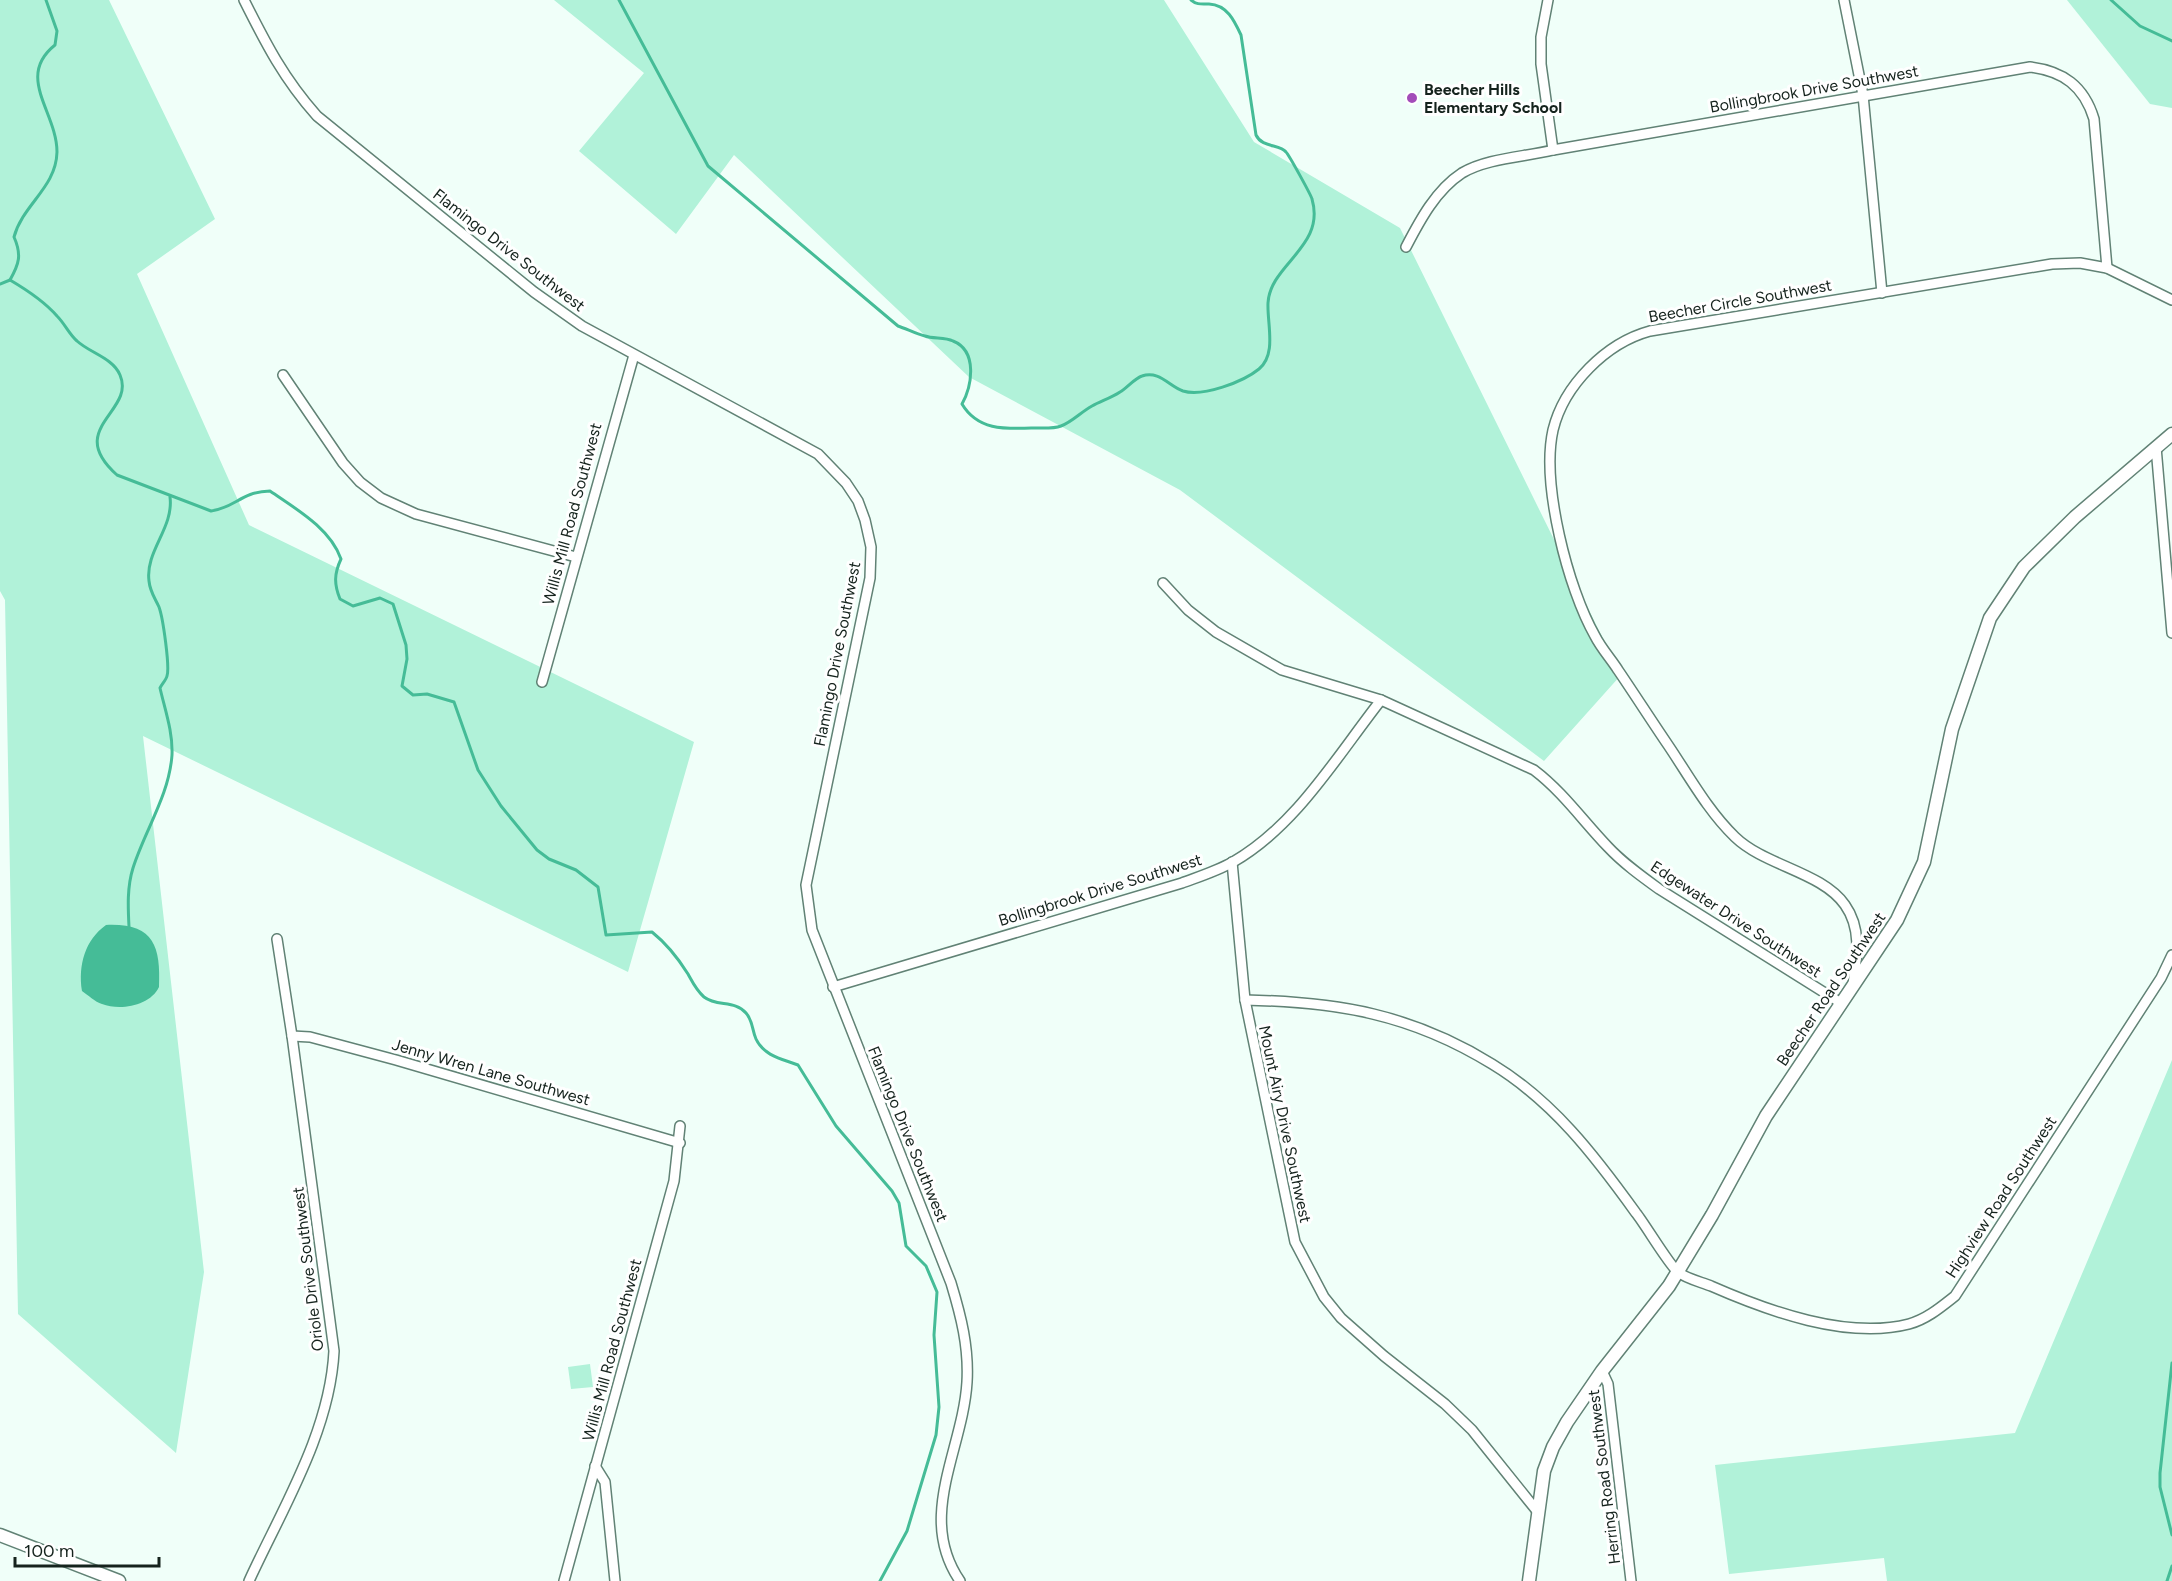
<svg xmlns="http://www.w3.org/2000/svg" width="2172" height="1581" viewBox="0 0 2172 1581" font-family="Figtree,sans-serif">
<rect width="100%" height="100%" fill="#f0fff9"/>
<g fill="#b1f2d9">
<path d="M0,0H109L215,219L137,274L249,525L694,742L628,972L143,736L204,1272L176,1453L18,1314L5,600L0,591Z"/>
<path d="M554,0H1164L1254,142L1400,228L1621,675L1544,761L1180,490L969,377L734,155L676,234L579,151L644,73Z"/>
<path d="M2067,0H2172V108L2150,104Z"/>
<path d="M2172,1060V1581H1887L1884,1558L1729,1574L1715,1465L2015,1433Z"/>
<path d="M590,1364L593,1387L571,1389L568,1367Z"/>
</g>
<path fill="#45bc97" d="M106,925C153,923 161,945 159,987C150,1006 120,1011 102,1004C95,1002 88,995 82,991C78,965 85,940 106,925Z"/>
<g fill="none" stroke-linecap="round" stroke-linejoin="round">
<g stroke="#45bc97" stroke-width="3">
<path d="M619,0L708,166L898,326C907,329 916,334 925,336C933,339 945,337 953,341C978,351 972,386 962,404C978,431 1006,429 1034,428C1042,428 1053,429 1061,426C1072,422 1081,412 1092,406C1101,401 1111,398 1120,392C1127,388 1135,378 1142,376C1159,370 1169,386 1183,391C1203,397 1243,382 1259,369C1277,354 1267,324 1268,303C1270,264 1326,247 1312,199C1311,195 1289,155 1286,152C1280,144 1262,148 1256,135L1241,35C1234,20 1227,5 1209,4C1201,4 1197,5 1191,0"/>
<path d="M2111,0L2140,26L2172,41"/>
<path d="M10,280C27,290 44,301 57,316C65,324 69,334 77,341C90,353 113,358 120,375C136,412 64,428 117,475L211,511C237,507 240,492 270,491C296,509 330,528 341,559C334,574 334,584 340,599L353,606L380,598L393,604L406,645L407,659L402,686L413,695L427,694L454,702L478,770L501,806L537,850L549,859L576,870L598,887L606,935L652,932C667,944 678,958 688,974C693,983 696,990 704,997C717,1007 735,1000 746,1013C753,1021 752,1030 756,1039C764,1056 782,1059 798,1065L836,1126L892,1191L899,1203L906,1246L926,1266L937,1292L934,1335L939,1407L936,1435L907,1531L880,1581"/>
<path d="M10,280C19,264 22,255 14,237C23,204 56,188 57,152C57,112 15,77 55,45L57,31L46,0"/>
<path d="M0,284L10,280"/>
<path d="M129,927C128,907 127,887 133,868C145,830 169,796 172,755C173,732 165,710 160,688C162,684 166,680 167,676C170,667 163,618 159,607C155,598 150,592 149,581C145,551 174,528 170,497"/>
<path d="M2172,1363L2160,1473V1487L2172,1535"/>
<path d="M2167,1581L2172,1566"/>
</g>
<g stroke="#618275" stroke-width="12">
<g id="minor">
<path d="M244,0C266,44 284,79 317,116L534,292L582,326L818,454L846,483L858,501L865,520L871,547L870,578L806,885L812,930L951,1283C961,1316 969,1347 967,1382C963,1450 916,1517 960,1581"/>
<path d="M1548,0L1541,37V64L1553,150"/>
<path d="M1844,0L1863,95L1882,293"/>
<path d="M1406,247C1420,220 1436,190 1462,173C1487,158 1525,157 1553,150L2030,67C2063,71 2084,86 2094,119L2107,268"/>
<path d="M283,375L343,463L360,482L381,498L416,514L576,557"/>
<path d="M2156,447L2172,633"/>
<path d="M1163,583L1188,610L1216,632L1282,670L1381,700L1534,770C1563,792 1583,821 1608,847C1623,863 1641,876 1659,889L1841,1003"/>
<path d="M542,682L634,355"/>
<path d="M1232,862L1245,1000L1295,1242L1324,1297L1341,1318L1384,1356L1445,1404L1472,1430L1537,1511"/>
<path d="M1853,984C1857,957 1862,929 1845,905C1822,872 1765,866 1735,837C1708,811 1689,776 1668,745C1651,720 1635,695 1618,670C1611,659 1601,648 1595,636C1568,589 1541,484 1553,430C1564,385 1606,343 1650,331L2052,264L2080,263L2107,268L2172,300"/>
<path d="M833,987L1182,883C1198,877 1217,871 1233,862C1296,826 1337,756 1381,700"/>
<path d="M1245,1000C1338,1002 1411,1014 1492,1064C1553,1101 1595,1156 1636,1213C1645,1224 1669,1265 1678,1272C1687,1279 1701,1282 1711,1286C1768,1311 1847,1340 1909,1324C1927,1319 1941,1307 1955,1296L2161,978L2172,955"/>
<path d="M292,1036L310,1037L396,1060L680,1143"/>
<path d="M1602,1371L1608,1384L1631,1581"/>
<path d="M595,1466L605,1482L615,1581"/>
<path d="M249,1581C282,1509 330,1432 334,1351L292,1036L277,939"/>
<path d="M564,1581L674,1181L680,1126"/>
</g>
</g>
<g stroke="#618275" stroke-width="15">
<g id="tertiary">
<path d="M0,1535L119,1581"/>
<path d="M1529,1581L1544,1471L1553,1447L1567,1422L1602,1371L1669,1286L1712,1215L1766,1116L1897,920L1924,862L1952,729L1990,618L2024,567L2075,517L2172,434"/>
</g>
</g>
<use href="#minor" stroke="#fff" stroke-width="9"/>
<use href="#tertiary" stroke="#fff" stroke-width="12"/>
</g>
<circle fill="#a34cb9" stroke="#fff" stroke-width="2" cx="1412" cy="98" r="6"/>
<g text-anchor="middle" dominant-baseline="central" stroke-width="6" stroke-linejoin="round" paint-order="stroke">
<g font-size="16" font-weight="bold" fill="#15231d" stroke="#fff" text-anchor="start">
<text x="1424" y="89">Beecher Hills<tspan x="1424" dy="18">Elementary School</tspan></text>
</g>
<g font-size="16" fill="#15231d" stroke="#fff">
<text transform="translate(1814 89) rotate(-10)">Bollingbrook Drive Southwest</text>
<text transform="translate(509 250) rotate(38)">Flamingo Drive Southwest</text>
<text transform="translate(1740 301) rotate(-10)">Beecher Circle Southwest</text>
<text transform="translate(572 514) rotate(-75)">Willis Mill Road Southwest</text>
<text transform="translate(837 654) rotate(-79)">Flamingo Drive Southwest</text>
<text transform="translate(1100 890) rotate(-17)">Bollingbrook Drive Southwest</text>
<text transform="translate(1736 919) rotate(33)">Edgewater Drive Southwest</text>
<text transform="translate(1831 989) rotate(-56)">Beecher Road Southwest</text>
<text transform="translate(491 1072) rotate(16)">Jenny Wren Lane Southwest</text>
<text transform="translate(1285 1124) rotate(78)">Mount Airy Drive Southwest</text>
<text transform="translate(908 1134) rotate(68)">Flamingo Drive Southwest</text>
<text transform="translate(2001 1197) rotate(-57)">Highview Road Southwest</text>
<text transform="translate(308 1269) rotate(-97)">Oriole Drive Southwest</text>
<text transform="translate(612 1350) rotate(-75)">Willis Mill Road Southwest</text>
<text transform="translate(1604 1477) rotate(-97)">Herring Road Southwest</text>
</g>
</g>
<path d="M15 1557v9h144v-9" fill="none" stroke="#15231d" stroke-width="3"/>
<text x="24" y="1557" font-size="18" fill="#15231d" stroke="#ffffff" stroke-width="4.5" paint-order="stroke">100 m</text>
</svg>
